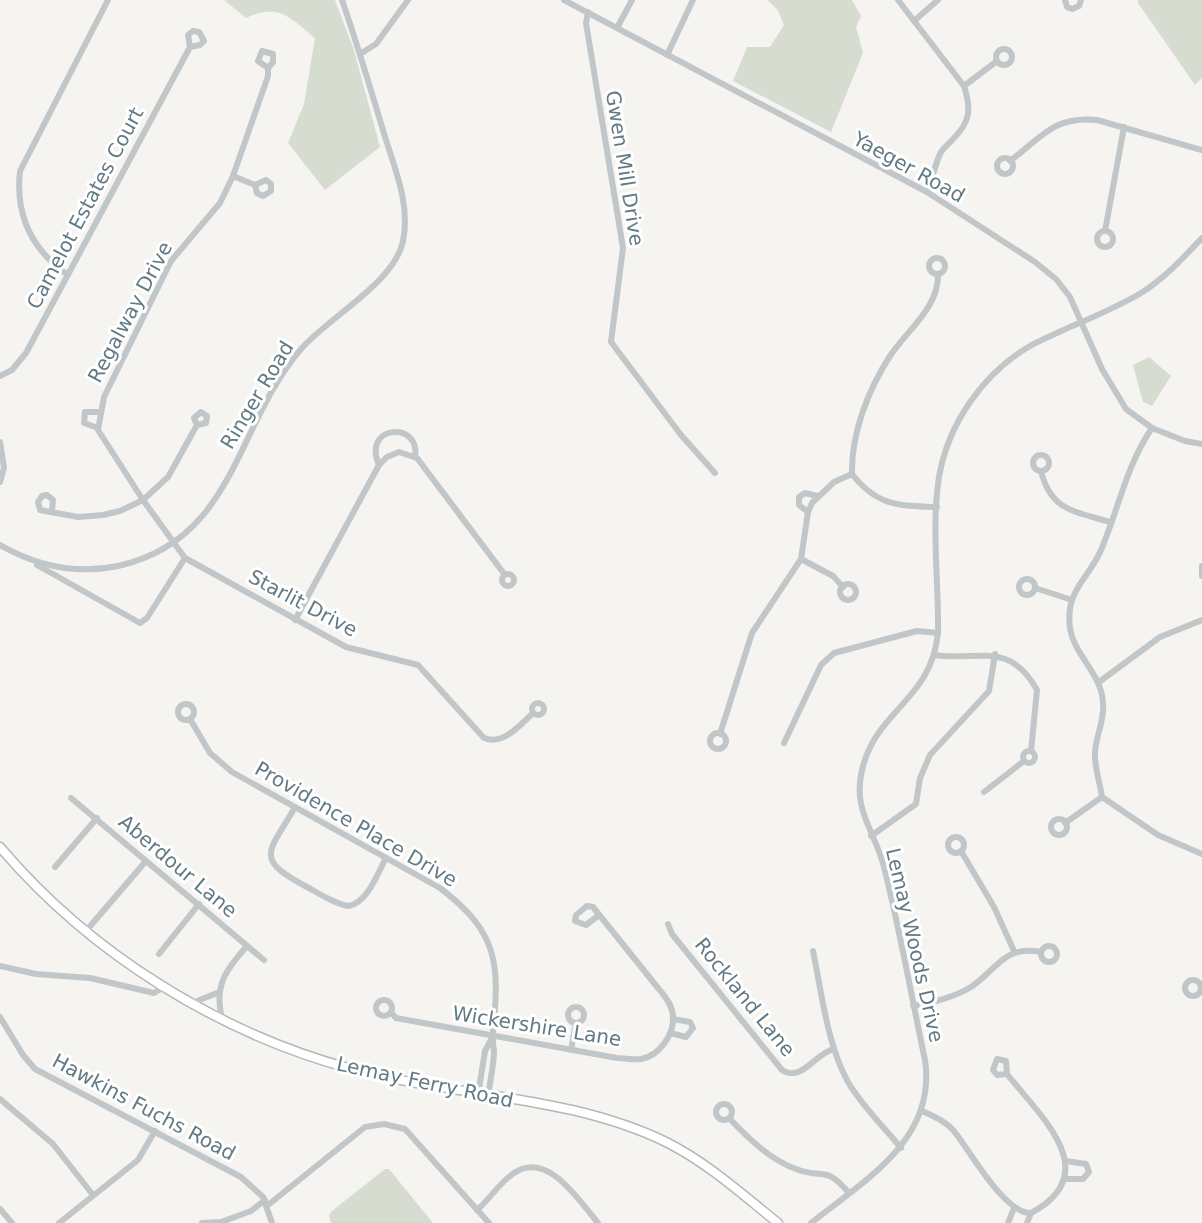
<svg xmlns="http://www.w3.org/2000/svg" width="1202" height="1223" viewBox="0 0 1202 1223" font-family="'DejaVu Sans',sans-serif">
<rect width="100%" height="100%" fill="#f5f4f0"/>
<g fill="#d7dcd1">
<path d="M224,0H335L354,50L380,147L325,190L288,143L304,104L315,38C290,18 279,2 246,18Z"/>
<path d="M767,0H852L861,16L856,27L863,53L831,132L733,81L747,47H770L784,25L777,9Z"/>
<path d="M1138,0H1202V78L1195,85L1138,3Z"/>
<path d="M1149,357L1171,376L1152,406L1143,402L1133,365Z"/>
<path d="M385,1169H389L433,1223H331L329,1215L332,1211Z"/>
</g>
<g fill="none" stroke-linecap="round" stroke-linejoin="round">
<g stroke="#b2b8ba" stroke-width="11">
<path id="major" d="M0,847C90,953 218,1033 352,1069C456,1097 571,1095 668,1143C709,1164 743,1195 778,1223"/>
</g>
<g stroke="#c1c6c8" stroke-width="6">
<path d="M564,0L927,192L1035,262L1056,279L1070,297L1102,369L1126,409L1152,428L1185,441L1202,444"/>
<path d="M898,0L964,86C971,108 971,121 954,138C950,143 945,146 941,152C935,163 933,179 927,192"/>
<path d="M1065,0L1067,7L1072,9L1079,6L1081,0"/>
<path d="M588,12L586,23L623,248L611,342L681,435L715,473"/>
<path d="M914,21L938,0"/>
<path d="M617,28L632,0"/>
<circle cx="1004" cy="57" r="8"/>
<path d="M360,54L376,44L408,0"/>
<path d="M667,55L693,0"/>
<path d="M268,68L258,61L262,51L273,54V62L268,68V76L233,176L220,203L171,261L104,397L98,430L143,500L185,558L346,647L418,665L484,738C503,746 520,725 533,713"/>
<path d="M964,86L997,61"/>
<circle cx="1005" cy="166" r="8"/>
<path d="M1010,161C1042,137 1053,116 1097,120L1202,150"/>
<path d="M233,176L255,185L257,193L263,196L271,191V184L266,180L255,185"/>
<circle cx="1105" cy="239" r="8"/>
<path d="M1105,231L1124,127"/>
<circle cx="937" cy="266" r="8"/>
<path d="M68,275C32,250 15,216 20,171L108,0"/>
<path d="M0,376L12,370L26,353L190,47L188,35L193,31L199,32L204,41L200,45L190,47"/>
<path d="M98,428L84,423L85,412H99"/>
<path d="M1152,428C1126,466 1119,508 1101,550C1088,580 1065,590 1070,628C1074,655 1101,673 1103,702C1105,720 1096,735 1095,752C1094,766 1100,783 1102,797L1158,835L1202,854"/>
<path d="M0,442L4,468L0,482"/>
<circle cx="1041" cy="463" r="8"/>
<path d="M379,465C361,425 421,420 415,457"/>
<path d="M1041,471C1051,511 1074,511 1110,522"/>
<path d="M937,507C898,506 877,506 852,474C851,434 868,390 890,356C907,330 939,308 938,274"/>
<path d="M52,511L53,500L47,495L42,496L38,502L40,510L78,517L103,515L120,511L143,500L168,477L197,425L206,423L207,416L201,412L194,418L197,425"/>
<path d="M808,512L799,505V497L805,493L817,496"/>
<path d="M0,545C37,566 75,575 118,566C236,540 235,424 302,348C329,317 395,282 403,241C411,203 393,165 383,130C370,87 357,43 342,0"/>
<path d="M801,559L833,576L843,587"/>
<path d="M37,565L140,623L147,618L185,558"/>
<path d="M1202,566V576"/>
<circle cx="508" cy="580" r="6"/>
<circle cx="1027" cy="587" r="8"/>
<circle cx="848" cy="592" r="8"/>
<path d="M1035,588L1072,600"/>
<path d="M295,620L379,465L387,457L399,452L417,458L505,575"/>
<path d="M934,655C976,662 1009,639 1037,690L1031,751"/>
<path d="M1099,682L1160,637L1202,620"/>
<circle cx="538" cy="709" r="6"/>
<circle cx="186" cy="712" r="8"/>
<path d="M190,719L210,753L232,772L440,888C498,932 500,963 493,1032C492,1039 493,1044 494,1051C494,1065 490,1081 488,1096"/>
<circle cx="718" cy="741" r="8"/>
<path d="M720,734L752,633L801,559L808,512L812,503L834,482L852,474"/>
<path d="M784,743L821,665L834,653L917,631L938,633"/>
<circle cx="1029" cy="757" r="6"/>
<path d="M984,792L1024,761"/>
<path d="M71,798L264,960"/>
<path d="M294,809C268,853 254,859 307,887C320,894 335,904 349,906C368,902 377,874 386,858"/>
<circle cx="1059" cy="827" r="8"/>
<path d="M1065,823L1102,797"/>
<path d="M871,836L916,804L920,778L930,755L989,691L995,654"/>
<circle cx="956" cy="845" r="8"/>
<path d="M961,851L994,907L1014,951"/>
<path d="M55,867L97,818"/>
<path d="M668,924L672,934L782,1070C802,1083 815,1053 834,1049"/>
<path d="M86,931L146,861"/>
<circle cx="1049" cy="954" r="8"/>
<path d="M813,951C822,994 827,1044 848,1082C862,1106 884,1127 901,1148"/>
<path d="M159,954L199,904"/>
<path d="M0,966L36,974L90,978L154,993L164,987"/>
<circle cx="1193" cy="988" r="8"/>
<circle cx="384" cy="1008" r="8"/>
<path d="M192,1003L217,993"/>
<path d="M913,1006C933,1002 953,998 971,987C998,969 1003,945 1041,952"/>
<circle cx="576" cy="1015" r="8"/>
<path d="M391,1012L396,1018L617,1058C625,1058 633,1060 641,1059C659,1056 674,1035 673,1017C673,1006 665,996 658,988L593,907L587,906L576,915L575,921L586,925L599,915"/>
<path d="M0,1017L23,1055L35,1069L241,1177L263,1197L272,1223"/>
<path d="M222,1019C214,986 225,971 246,947"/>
<path d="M670,1033L686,1037L693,1028L690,1022L673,1019"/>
<path d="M571,1050L576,1023"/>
<path d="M478,1095L485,1051L492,1038"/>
<path d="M0,1099L53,1144L93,1195"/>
<circle cx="724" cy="1112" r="8"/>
<path d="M922,1111C933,1116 945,1121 953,1130C970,1150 1004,1214 1031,1213C1106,1173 1040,1116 1007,1074L997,1075L993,1070L997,1059L1006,1061L1007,1074"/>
<path d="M729,1118C747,1137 770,1160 796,1169C824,1180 824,1164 849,1193"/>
<path d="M1065,1179H1083L1089,1172L1086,1164L1066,1161"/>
<path d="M268,1205L365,1127L384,1124L405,1129L489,1223"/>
<path d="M0,1209L12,1223"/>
<path d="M477,1210C490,1199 500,1182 514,1173C548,1150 580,1202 598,1223"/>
<path d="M59,1223L138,1160L155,1131"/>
<path d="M202,1223L221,1222L251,1211L265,1200"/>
<path d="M811,1223C865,1180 937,1139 925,1060C911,995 900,930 884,867C874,828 851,810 863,766C879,708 931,700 938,633C939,582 931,528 939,477C948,424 983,373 1030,346C1066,327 1106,314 1141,293C1165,278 1183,258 1202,238"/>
<path d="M1008,1223L1014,1208"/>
<path d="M1027,1223L1031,1213"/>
</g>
<use href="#major" stroke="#fff" stroke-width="8"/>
</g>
<g text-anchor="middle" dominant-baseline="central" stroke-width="6" stroke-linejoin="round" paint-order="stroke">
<g font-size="20" fill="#627a83" stroke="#fff">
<text transform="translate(909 167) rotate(29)">Yaeger Road</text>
<text transform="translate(625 168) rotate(81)">Gwen Mill Drive</text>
<text transform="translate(85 208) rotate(-62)">Camelot Estates Court</text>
<text transform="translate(130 312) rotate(-62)">Regalway Drive</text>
<text transform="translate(257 395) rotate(-59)">Ringer Road</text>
<text transform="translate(303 603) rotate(28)">Starlit Drive</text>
<text transform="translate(356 824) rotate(30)">Providence Place Drive</text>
<text transform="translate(178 866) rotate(40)">Aberdour Lane</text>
<text transform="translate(915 945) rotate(77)">Lemay Woods Drive</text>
<text transform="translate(745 997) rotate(51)">Rockland Lane</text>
<text transform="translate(537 1026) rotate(9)">Wickershire Lane</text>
<text transform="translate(425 1082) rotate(12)">Lemay Ferry Road</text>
<text transform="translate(144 1107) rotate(28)">Hawkins Fuchs Road</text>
</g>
</g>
</svg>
